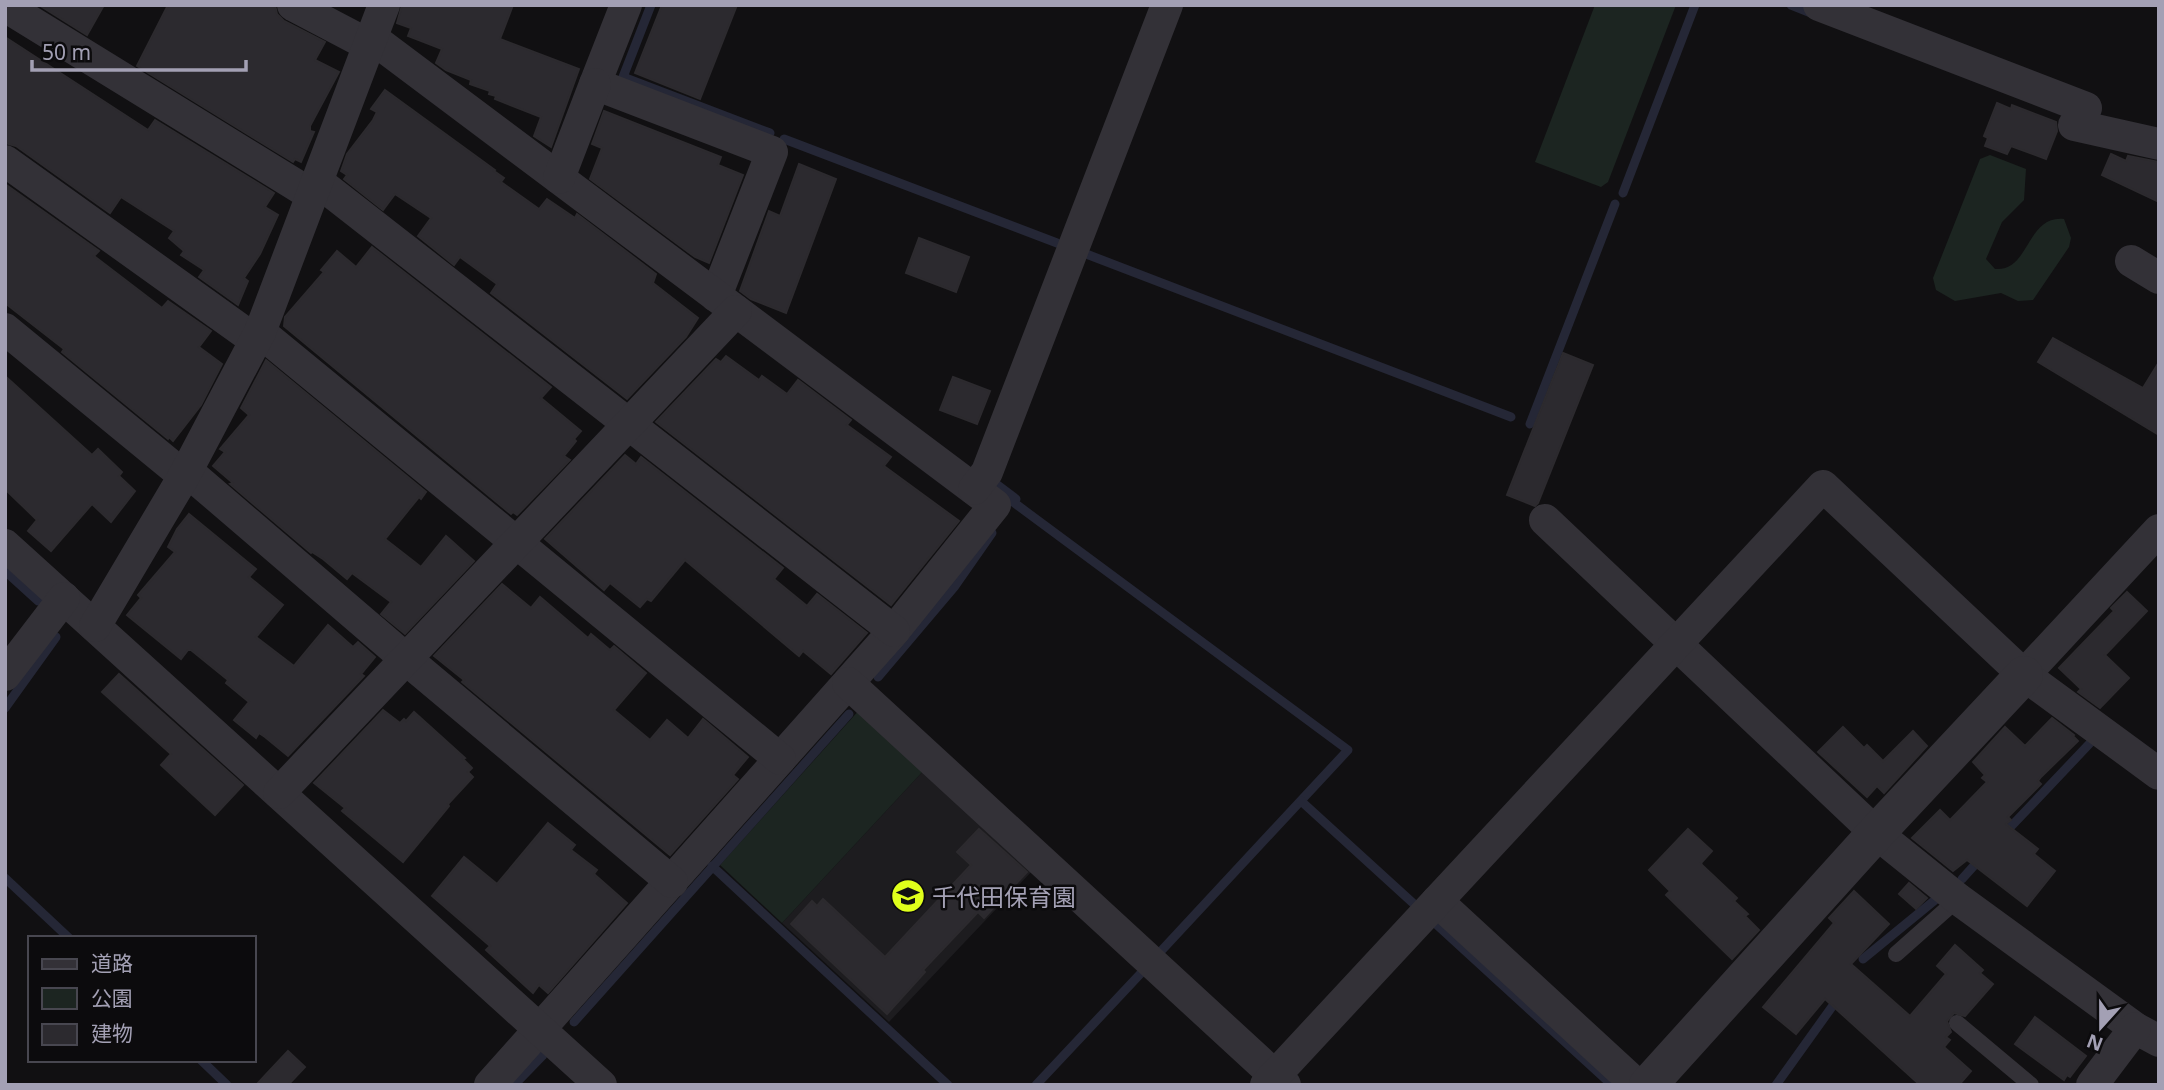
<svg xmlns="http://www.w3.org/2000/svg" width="2164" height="1090" viewBox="0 0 2164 1090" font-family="'Noto Sans','Noto Sans JP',sans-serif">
<rect width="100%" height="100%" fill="#111012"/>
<path fill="#1d1c1f" d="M926,768L1034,869L889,1022L782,923Z"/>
<g fill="#1c2521">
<path d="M1595,5H1676L1608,182L1601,187L1535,162Z"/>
<path d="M1990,155L2026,169L2024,200L2002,222L1986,259L1995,269C2030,272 2026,215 2064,219L2071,238L2069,247L2033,300L2018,301L2001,293L1955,301L1936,290L1933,278L1980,159Z"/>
<path d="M861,708L926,768L782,923L720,865Z"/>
</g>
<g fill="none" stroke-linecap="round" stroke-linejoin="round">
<g stroke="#252736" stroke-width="9">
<path d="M651,5L623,77L770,133"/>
<path d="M1791,5L1816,15"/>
<path d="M784,139L1057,243"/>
<path d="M1623,193L1695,5"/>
<path d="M1081,252L1511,417"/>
<path d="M1530,424L1615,204"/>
<path d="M992,479L991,480L1016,499L1013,502L1348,750L1162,950"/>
<path d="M5,571L38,601"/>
<path d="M878,677L955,586L992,533"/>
<path d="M5,708L56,637"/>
<path d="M1301,801L1414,904"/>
<path d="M2002,836L2092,741"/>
<path d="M712,866L948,1085"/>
<path d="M5,878L69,938"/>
<path d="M1962,879L1980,859"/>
<path d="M1437,925L1612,1085"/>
<path d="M1863,959L1935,900"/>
<path d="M574,1022L849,714"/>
<path d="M201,1060L227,1085"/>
<path d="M514,1085L543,1055"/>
<path d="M1036,1085L1143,971"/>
<path d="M1776,1085L1839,997"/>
</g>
</g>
<g fill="#2c2a2f" stroke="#2c2a2e" stroke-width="2">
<path d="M39,5H104L87,35Z"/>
<path d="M168,5H275L277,14L284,21L325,42L315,60L339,72L310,126V131L314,132L301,162L295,159L293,162L137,66Z"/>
<path d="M402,5H513L500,39L579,69L551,147L534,136L541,117L495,99L496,96L489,94L490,91L470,84L471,80L446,70L436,63L442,49L408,36L411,28L397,23Z"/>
<path d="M662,5H737L700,99L635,73Z"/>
<path d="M5,37L148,130L155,120L274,193L265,207L278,215L260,254L244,278L248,281L238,305L199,277L204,270L181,255L184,251L169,238L174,231L121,197L110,213L16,146L5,143Z"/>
<path d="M385,90L495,170L494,171L504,178L501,182L539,209L547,199L575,218L577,214L656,274L653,283L698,318L686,337L627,399L491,293L497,284L460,257L454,265L418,236L431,218L395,194L383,210L344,179L347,175L341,171L347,154L373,120L377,112L371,109Z"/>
<path d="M1997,103L2011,109L2012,105L2056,122L2057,131L2046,159L2011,146L2007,154L1985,146L1988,138L1984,136Z"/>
<path d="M604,111L721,157L718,165L743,175L709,263L695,257L590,179L602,148L592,144Z"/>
<path d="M2111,154L2126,161L2128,156L2159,162V202L2102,175Z"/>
<path d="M799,164L836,179L786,313L751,299L740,291L769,211L780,216Z"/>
<path d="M5,184L99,251L94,256L162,308L168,301L211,331L199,347L222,364L201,405L173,441L169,437L168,439L62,352L64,349L5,303Z"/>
<path d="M919,238L969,257L956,292L906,273Z"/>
<path d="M372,247L551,387L541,398L581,431L574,439L576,441L564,456L570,460L517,515L513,512L511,514L284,326L285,317L324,272L321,270L337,251L356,267Z"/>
<path d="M2053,338L2143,388L2159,362V435L2038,362Z"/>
<path d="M1563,353L1593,365L1538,503L1535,506L1507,495Z"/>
<path d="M726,356L759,380L762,376L787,394L798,380L851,420L847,425L891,457L884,466L959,521L891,605L656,422L716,359L721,362Z"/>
<path d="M266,360L426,492L421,499L419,497L385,539L421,567L446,536L474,561L405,634L381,614L391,602L352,573L347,579L323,559L312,552L311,553L230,484L233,483L213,466L225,452L220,449L249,415L241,408Z"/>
<path d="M5,376L92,455L98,449L122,472L119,476L135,491L111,522L92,504L51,551L28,531L37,520L5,489Z"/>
<path d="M953,377L990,391L977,424L940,410Z"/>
<path d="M625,455L636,464L641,457L783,568L774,579L807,606L817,594L867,633L831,674L803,651L799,656L685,560L651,601L647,599L640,607L610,583L604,590L545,539Z"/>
<path d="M189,514L256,569L249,577L283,605L256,637L294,666L328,625L353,647L358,642L375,657L361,674L364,676L288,756L265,737L259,733L256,738L234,720L249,702L226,683L228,680L191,650H188L181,659L127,615L141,598L138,595L175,552L168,547L177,529Z"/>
<path d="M502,584L531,608L540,597L588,638L591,634L610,650L614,646L646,673L614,710L650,740L667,720L688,738L703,719L748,757L733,775L738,779L670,855L462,682L464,680L434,656Z"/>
<path d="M2127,592L2147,611L2105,655L2129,678L2100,708L2078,692L2081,689L2059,668L2114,611L2111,608Z"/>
<path d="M119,674L243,785L215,815L161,765L171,754L102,692Z"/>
<path d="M383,710L400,723L404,719L406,721L414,712L465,758L463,759L472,768L468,772L473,777L448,804L449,806L403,862L342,811L345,808L314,783Z"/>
<path d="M2052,718L2074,735L2073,736L2078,741L2041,777L2038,781L2041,784L2008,817L2011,820L2006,824L2038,849L2034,854L2055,871L2027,906L1967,860L1953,871L1912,838L1940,810L1950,820L1987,782L1982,778L1985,775L1973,762L2005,727L2025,746Z"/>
<path d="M1843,727L1864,748L1867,745L1883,761L1913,731L1927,746L1884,793L1877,786L1867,797L1818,752Z"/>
<path d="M548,823L575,845L571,850L597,870L594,874L627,903L548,993L539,985L533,993L486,950L490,946L432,896L464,857L497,884Z"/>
<path d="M979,829L1027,872L984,918L978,912L923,970L925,972L887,1014L791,924L812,901L817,906L823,899L885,957L971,865L957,852Z"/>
<path d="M1688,829L1712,851L1701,863L1702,865L1737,898L1734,901L1748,914L1745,916L1759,930L1732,959L1666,895L1670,891L1649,870Z"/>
<path d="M1909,883L1927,898L1916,909L1899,894Z"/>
<path d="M1854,891L1889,924L1851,964L1910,1016L1946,974L1937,966L1955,945L1983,970L1980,973L1993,984L1965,1016L1954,1013L1947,1021L1951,1032L1946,1037L1950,1040L1944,1047L1971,1071L1959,1085H1920L1825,999L1796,1034L1763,1007L1834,923L1829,918Z"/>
<path d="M2035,1017L2086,1056L2070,1077L2067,1075L2064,1080L2015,1044Z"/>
<path d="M288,1051L305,1067L288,1085H256Z"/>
</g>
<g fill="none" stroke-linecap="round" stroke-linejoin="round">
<g stroke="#333137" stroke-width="16">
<path d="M1896,954L1958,899"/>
<path d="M1957,1023L2031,1085"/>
</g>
<g stroke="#333137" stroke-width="32">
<path d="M293,5L369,45"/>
<path d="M626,5L595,84L772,152L716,296"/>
<path d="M1819,5L2086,108L2074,125L2159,144"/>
<path d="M5,6L312,195"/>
<path d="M372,38L995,505L894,631L490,1085"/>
<path d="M5,161L255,340"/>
<path d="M559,178L595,84"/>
<path d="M317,181L894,631"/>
<path d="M2131,261L2159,278"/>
<path d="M5,329L184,476"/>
<path d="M260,332L780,759"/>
<path d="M187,471L406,659L672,882"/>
<path d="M974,489L987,472L1167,5"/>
<path d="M1545,520L1876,833L1958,899L2135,1028L2159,1041"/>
<path d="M5,545L601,1085"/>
<path d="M95,626L184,476L260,332L384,5"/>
<path d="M5,675L64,598"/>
<path d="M2024,675L2159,530"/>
<path d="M848,683L1285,1085"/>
<path d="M279,793L736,311"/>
<path d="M1437,901L1637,1085"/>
<path d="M1266,1085L1823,486L2024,675L2159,774"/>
<path d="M2092,1085L2135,1028"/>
</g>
<path stroke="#333137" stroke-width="38" d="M1648,1085L1876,833L2024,675"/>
</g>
<defs>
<g id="school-disc" transform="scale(1.75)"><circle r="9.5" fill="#dfff1b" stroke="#0c0b0d"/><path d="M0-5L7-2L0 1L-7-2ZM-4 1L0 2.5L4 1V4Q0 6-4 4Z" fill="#111"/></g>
</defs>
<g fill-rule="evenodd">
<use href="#school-disc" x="908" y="896"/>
</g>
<g text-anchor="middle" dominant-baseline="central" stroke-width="5" stroke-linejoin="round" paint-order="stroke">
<g font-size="24" fill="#a3a0b4" stroke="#0c0b0d" text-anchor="start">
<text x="932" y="896">千代田保育園</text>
</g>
</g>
<rect width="2164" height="1090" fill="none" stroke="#a3a0b4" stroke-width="14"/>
<rect x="28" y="936" width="228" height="126" fill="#0c0b0d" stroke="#484750" stroke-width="2"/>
<rect x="42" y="959" width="35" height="10" fill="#333137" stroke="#484750" stroke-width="2"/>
<text x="91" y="971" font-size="21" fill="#a3a0b4">道路</text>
<rect x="42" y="988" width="35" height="21" fill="#1c2521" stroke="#484750" stroke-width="2"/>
<text x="91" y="1006" font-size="21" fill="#a3a0b4">公園</text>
<rect x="42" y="1024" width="35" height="21" fill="#2c2a2f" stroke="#484750" stroke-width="2"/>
<text x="91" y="1041" font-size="21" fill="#a3a0b4">建物</text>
<g transform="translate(2101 1027) rotate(201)" stroke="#0c0b0d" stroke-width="5" paint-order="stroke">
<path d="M0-5L12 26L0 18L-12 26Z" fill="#a3a0b4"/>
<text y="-10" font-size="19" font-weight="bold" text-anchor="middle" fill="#a3a0b4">N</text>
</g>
<path d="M32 60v10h214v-10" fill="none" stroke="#a3a0b4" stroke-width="3.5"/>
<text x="42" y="60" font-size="21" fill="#a3a0b4" stroke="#0c0b0d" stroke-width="5" paint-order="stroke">50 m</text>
</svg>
